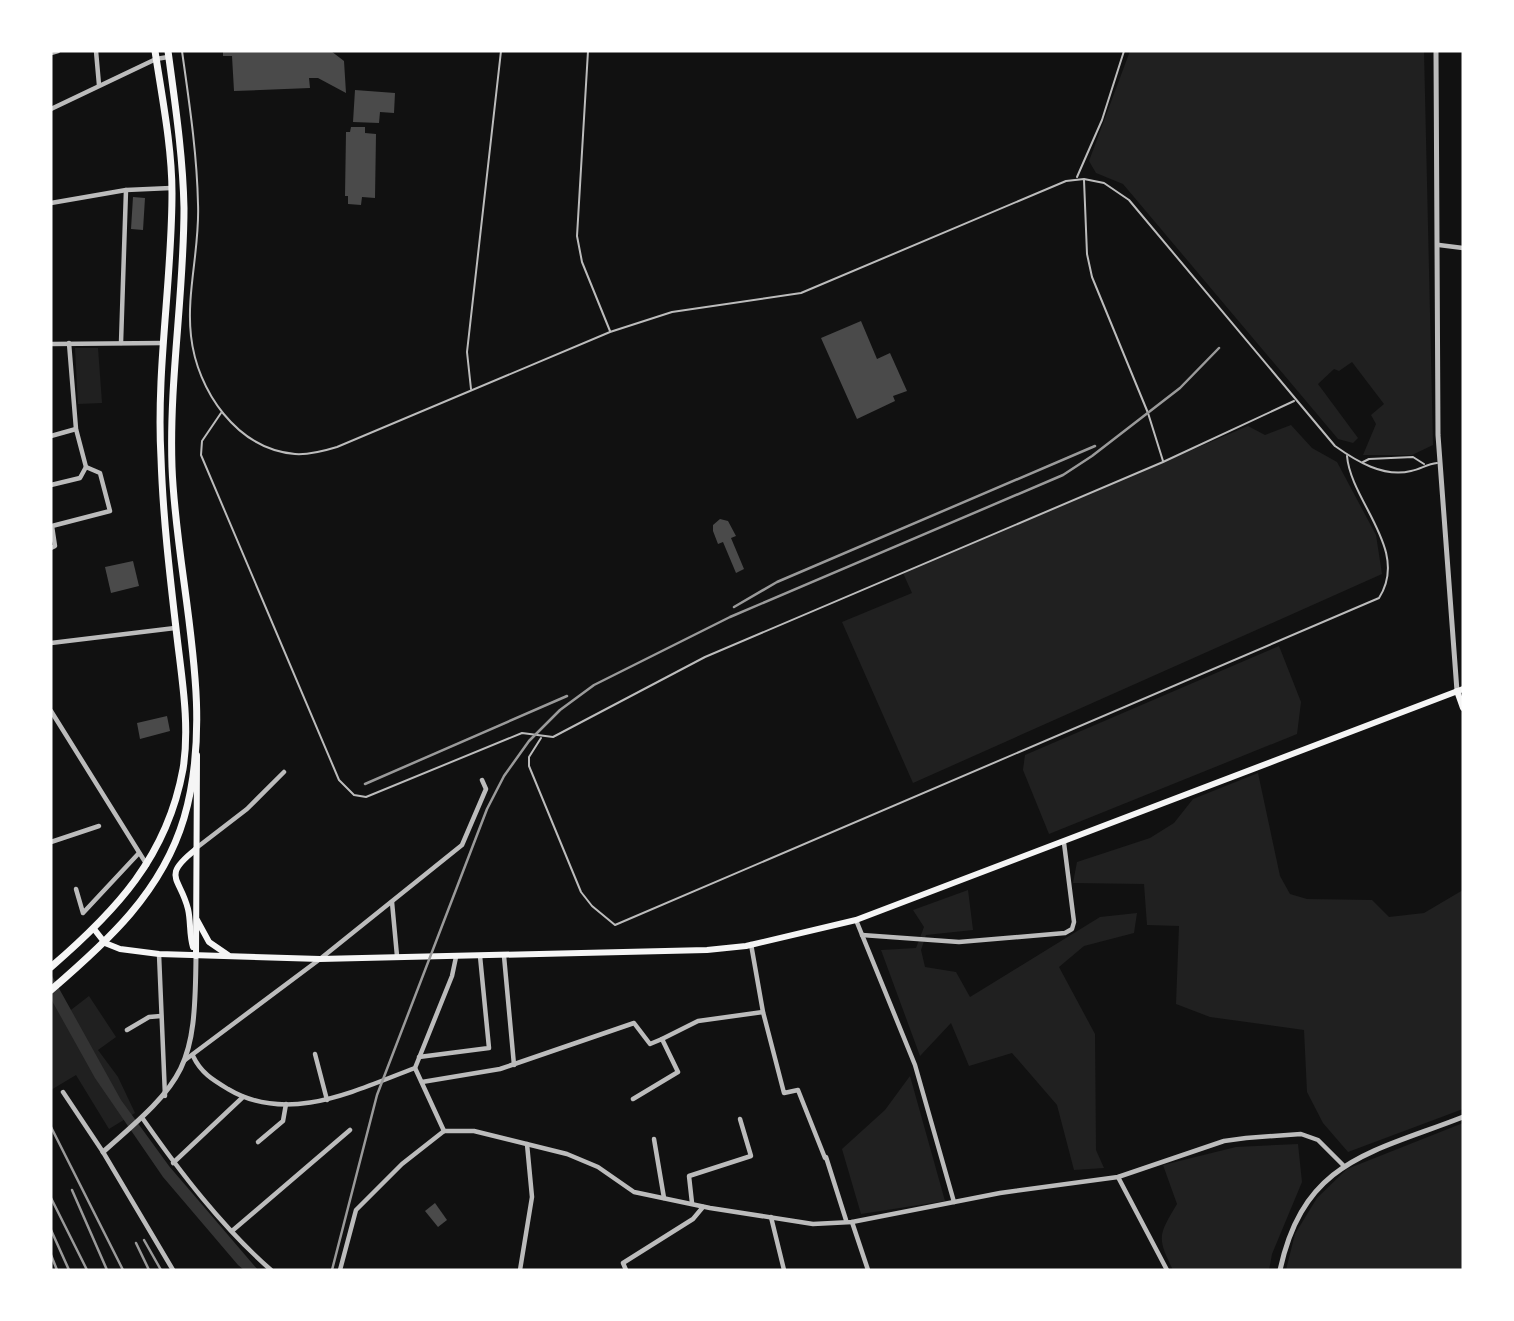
<svg xmlns="http://www.w3.org/2000/svg" width="1514" height="1321" viewBox="0 0 1514 1321" font-family="Bitter,serif">
<rect width="100%" height="100%" fill="#111"/>
<g fill="#202020">
<path d="M1130,51H1424L1433,445L1412,455H1363L1376,424L1371,415L1384,404L1352,362L1339,371L1334,369L1318,384L1358,438L1353,443L1338,439L1123,184L1096,173L1089,161Z"/>
<path d="M75,348H98L102,403L78,404Z"/>
<path d="M1291,425L1312,448L1337,462L1376,535L1382,574L913,783L842,622L912,593L903,573L1248,426L1265,435Z"/>
<path d="M1279,646L1301,702L1297,734L1049,834L1023,770L1025,755Z"/>
<path d="M1258,773L1280,876L1290,894L1307,899L1372,900L1389,917L1424,913L1463,890V1109L1348,1152L1323,1123L1307,1092L1304,1030L1210,1017L1176,1004L1179,926L1147,925L1144,884L1073,883L1077,862L1150,838L1174,823L1193,799Z"/>
<path d="M968,890L973,930L926,935L921,950L925,967L956,972L970,997L1100,917L1137,913L1134,933L1084,946L1059,967L1095,1034L1096,1150L1104,1168L1074,1170L1057,1105L1012,1053L969,1066L951,1023L920,1056L881,950L916,948L924,927L913,910Z"/>
<path d="M51,980L67,1013L89,996L116,1037L98,1050L118,1077L135,1113L109,1129L76,1075L51,1090Z"/>
<path d="M910,1076L945,1201L861,1214L842,1149L885,1110Z"/>
<path d="M1463,1123V1270H1286L1295,1234L1317,1198L1347,1169Z"/>
<path d="M1298,1144L1302,1182L1272,1254L1269,1270H1173C1157,1237 1158,1236 1177,1204L1163,1165L1236,1147Z"/>
</g>
<path fill="#333" d="M51,974L121,1100L169,1166L258,1270H244L238,1265L163,1177L95,1078L51,999Z"/>
<g fill="#4a4a4a">
<path d="M223,51H331L344,61L346,93L318,78H309L310,88L234,91L232,56H223Z"/>
<path d="M355,90L395,93L394,113L380,112L379,123L353,122Z"/>
<path d="M351,127H365V133L376,134L375,198L362,197L361,205L348,204V196H345L346,132H350Z"/>
<path d="M133,197L145,198L143,230L131,229Z"/>
<path d="M861,321L877,359L890,353L907,391L893,396L895,401L857,419L821,338Z"/>
<path d="M720,519L728,521L736,536L731,538L744,569L736,573L723,542L718,544L713,531V525Z"/>
<path d="M133,561L139,586L111,593L105,567Z"/>
<path d="M167,716L170,731L140,739L137,723Z"/>
<path d="M435,1203L447,1220L438,1227L425,1211Z"/>
</g>
<g fill="none" stroke-linecap="round" stroke-linejoin="round">
<g stroke="#bcbcbc" stroke-width="2">
<path d="M182,51C189,101 197,153 198,204C200,248 186,293 191,336C197,391 237,449 295,454C309,455 324,451 337,447L610,332L672,312L801,293L1066,181L1084,179L1104,183L1129,200L1335,446C1356,461 1384,478 1411,471C1421,469 1427,464 1437,463"/>
<path d="M588,51L577,236L582,262L610,331"/>
<path d="M1077,177L1102,120L1124,51"/>
<path d="M1084,180L1087,254L1092,277L1148,413L1163,461"/>
<path d="M471,389L467,352L501,51"/>
<path d="M221,413L202,441L201,455L339,780L354,795L366,797L522,733L553,737L705,657L1163,462L1294,401"/>
<path d="M1363,462L1369,459L1413,457L1424,464"/>
<path d="M541,738L529,757V766L581,892L592,906L615,925L1379,598C1410,550 1351,502 1347,456"/>
</g>
<g stroke="#bcbcbc" stroke-width="4.5">
<path d="M96,51L99,85"/>
<path d="M51,53L58,51"/>
<path d="M51,109L156,59L168,57"/>
<path d="M51,203L126,190L171,188"/>
<path d="M1439,245L1463,248"/>
<path d="M121,343L126,190"/>
<path d="M51,344L164,343"/>
<path d="M51,436L76,429"/>
<path d="M51,485L80,478L86,467"/>
<path d="M51,548L55,546L52,526L110,511L100,473L86,467L76,429L69,343"/>
<path d="M51,643L175,628"/>
<path d="M51,711L147,865"/>
<path d="M51,842L99,826"/>
<path d="M195,849L247,809L284,772"/>
<path d="M76,889L83,913L139,853"/>
<path d="M392,902L397,956"/>
<path d="M856,920L915,1065L954,1202"/>
<path d="M862,935L959,942L1065,933L1072,929L1074,922L1064,843"/>
<path d="M751,944L763,1012L784,1093L798,1090L825,1158"/>
<path d="M159,954L165,1096"/>
<path d="M504,956L514,1065"/>
<path d="M127,1030L149,1017L161,1016"/>
<path d="M662,1039L698,1021L763,1012"/>
<path d="M315,1054L327,1100"/>
<path d="M193,1056C201,1073 213,1080 228,1089C288,1125 356,1090 415,1068L452,976L456,957"/>
<path d="M419,1057L489,1048L480,956"/>
<path d="M185,1060L320,959L462,845L486,789L482,780"/>
<path d="M415,1068L444,1131"/>
<path d="M422,1082L500,1069L634,1023L650,1044L662,1039L678,1072L633,1099"/>
<path d="M63,1092L103,1152L173,1270"/>
<path d="M143,1119C180,1172 222,1227 271,1270"/>
<path d="M444,1131H474L567,1154L598,1167L634,1192L710,1208L813,1224L852,1222L1000,1193L1118,1177L1224,1141L1246,1138L1301,1134L1318,1140L1343,1165"/>
<path d="M654,1139L664,1198"/>
<path d="M258,1142L283,1121L286,1104"/>
<path d="M826,1157L846,1220"/>
<path d="M173,1163L243,1097"/>
<path d="M1118,1177L1167,1270"/>
<path d="M692,1203L689,1176L751,1156L740,1119"/>
<path d="M771,1217L784,1270"/>
<path d="M852,1222L868,1270"/>
<path d="M232,1231L350,1130"/>
<path d="M340,1270L356,1210L402,1164L444,1131"/>
<path d="M520,1270L532,1197L527,1144"/>
<path d="M626,1270L623,1263L693,1219L703,1207"/>
</g>
<g stroke="#bcbcbc" stroke-width="5">
<path d="M1436,51L1438,435L1457,691"/>
<path d="M103,1152C187,1079 195,1068 196,956"/>
<path d="M1280,1270C1304,1160 1371,1153 1463,1117"/>
</g>
<path stroke="#f5f5f5" stroke-width="6" d="M1457,691L1463,708"/>
<g stroke="#f5f5f5" stroke-width="6">
<path d="M197,920L209,942L228,955"/>
<path d="M94,929L105,943L120,949L159,954L320,959L707,950L746,946L856,920L1463,689"/>
<path d="M193,947C189,934 191,922 188,909C180,877 161,877 195,850"/>
<path d="M196,956L197,755"/>
</g>
<g stroke="#f5f5f5" stroke-width="7">
<path d="M51,967C116,911 167,857 183,769C190,726 182,680 177,637C170,577 163,518 161,458C156,369 172,281 172,193C172,147 162,97 155,51"/>
<path d="M51,990C108,941 162,892 184,818C217,706 176,581 172,467C169,380 184,295 184,208C183,156 175,103 168,51"/>
</g>
<g stroke="#9a9a9a" stroke-width="2.5">
<path d="M734,607L777,582L1095,446"/>
<path d="M365,784L567,696"/>
<path d="M51,1127L123,1270"/>
<path d="M72,1190L107,1270"/>
<path d="M51,1198L87,1270"/>
<path d="M51,1230L69,1270"/>
<path d="M144,1240L161,1270"/>
<path d="M136,1243L149,1270"/>
<path d="M51,1255L57,1270"/>
<path d="M332,1270L377,1095L487,809L504,776L529,741L560,710L594,685L730,617L1063,475L1092,456L1180,388L1219,348"/>
</g>
</g>
<rect width="1514" height="1321" fill="none" stroke="#ffffff" stroke-width="105"/>
</svg>
